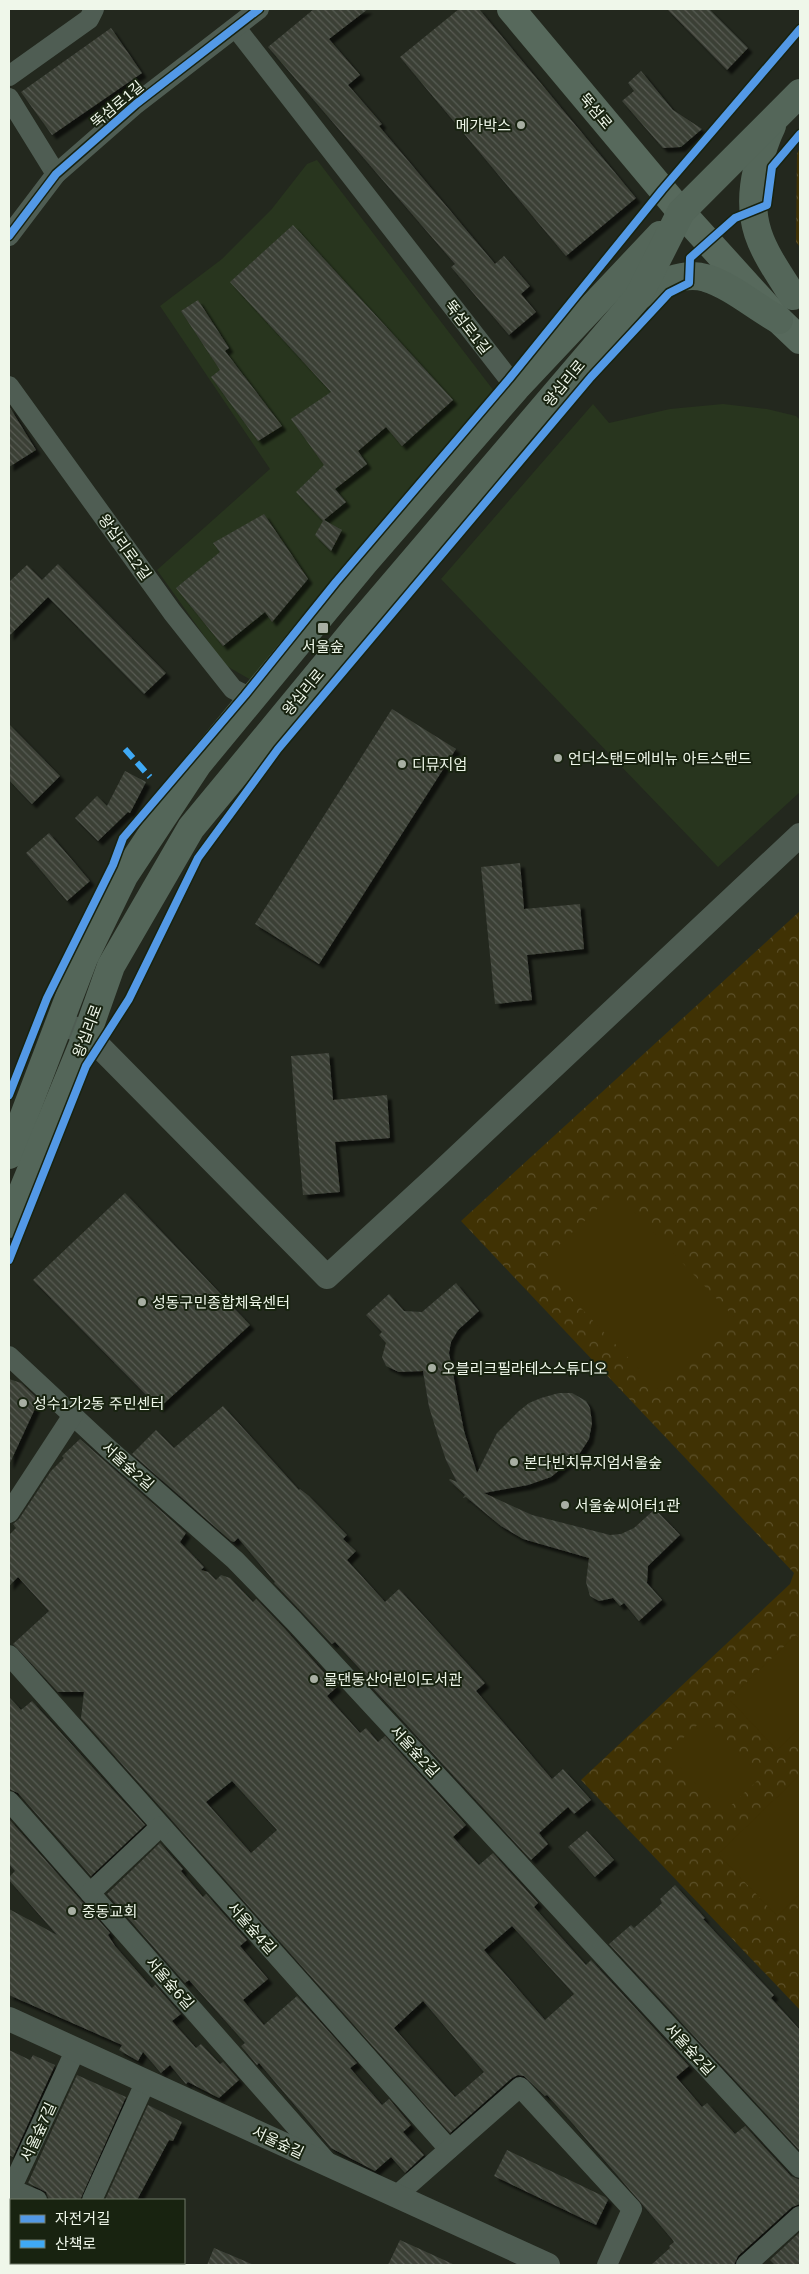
<svg xmlns="http://www.w3.org/2000/svg" width="809" height="2274" viewBox="0 0 809 2274" font-family="Helvetica,'Noto Sans KR',sans-serif">
<defs>
<pattern id="park-crowns" width="20" height="18" patternUnits="userSpaceOnUse" patternTransform="scale(1.25)"><rect width="20" height="18" fill="#403204"/><path d="M2 6a3 3 0 1 1 6 0M12 15a3 3 0 1 1 6 0" fill="none" stroke="#5c5029"/></pattern>
<pattern id="building-back-hatch" width="6" height="6" patternUnits="userSpaceOnUse" patternTransform="scale(1.25)"><rect width="6" height="6" fill="#3b3f36"/><path d="M-1 5l2 2M0 0l6 6M5-1l2 2" fill="none" stroke="#585c53"/></pattern>
<filter id="shadow"><feDropShadow dx="4.5" dy="4.5" stdDeviation="1" flood-color="#0009"/></filter>
</defs>
<rect width="100%" height="100%" fill="#23281e"/>
<g fill="#28351e">
<path d="M317,160L494,391L251,680L225,665L157,570L270,469L160,306L222,259L271,210L307,164Z"/>
<path d="M593,404L609,423L670,409L723,404L767,409L796,416L800,420V792L718,867L441,579Z"/>
</g>
<g fill="url(#park-crowns)">
<path d="M800,148V247L796,242L797,154Z"/>
<path d="M800,911V2010L581,1780L790,1584L794,1573L461,1221Z"/>
</g>
<g fill="#403204">
<path d="M615,1192L734,1317L658,1389L539,1264Z"/>
<path d="M796,1635L800,1639V1728L777,1750L729,1699Z"/>
<path d="M706,1717L761,1777L723,1813L667,1753Z"/>
<path d="M800,1775V1894L777,1916L718,1854Z"/>
<path d="M800,1906V1942L782,1924Z"/>
</g>
<g fill="url(#building-back-hatch)" fill-rule="evenodd" filter="url(#shadow)">
<path d="M314,9H368L329,39L360,75L348,85L382,124L379,126L495,264L504,256L530,286L521,294L536,312L509,335L451,267L455,264L268,47Z"/>
<path d="M459,9H479L636,198L566,256L400,57Z"/>
<path d="M667,9H709L748,48L727,70Z"/>
<path d="M111,28L142,73L52,135L21,92Z"/>
<path d="M641,71L673,110L702,129L681,147L663,148L622,101L634,91L628,83Z"/>
<path d="M293,225L453,400L402,446L386,427L358,451L367,464L335,489L346,502L324,520L342,530L331,551L315,535L323,521L296,492L324,465L291,419L331,392L230,282Z"/>
<path d="M198,300L229,348L225,351L282,426L258,441L211,377L220,370L181,311Z"/>
<path d="M9,406L36,450L9,467Z"/>
<path d="M264,514L308,579L272,622L265,612L223,646L176,588L220,552L213,543Z"/>
<path d="M58,564L166,673L144,694L48,597L9,636V582L27,565L42,580Z"/>
<path d="M392,709L456,749L319,964L255,924Z"/>
<path d="M9,724L60,776L32,804L9,780Z"/>
<path d="M125,771L146,782L130,813L128,812L98,841L75,818L97,796L107,806Z"/>
<path d="M49,833L90,881L67,901L26,853Z"/>
<path d="M520,863L524,909L580,904L584,949L527,955L532,1000L495,1004L481,867Z"/>
<path d="M329,1053L333,1100L387,1095L390,1138L335,1142L340,1192L303,1195L291,1056Z"/>
<path d="M125,1193L250,1325L159,1408L33,1280Z"/>
<path d="M456,1283L479,1311L458,1330L451,1342L449,1353L464,1431L477,1473L497,1433L519,1411L529,1403L541,1398L559,1393H572L586,1401L590,1408L592,1423L589,1439L580,1453L551,1477L528,1485L484,1493L532,1515L610,1535L621,1534L634,1528L655,1509L680,1535L648,1566L647,1583L662,1600L639,1621L624,1603L620,1606L613,1598L599,1601L590,1596L586,1582L589,1558L523,1539L501,1526L466,1497L463,1498L465,1495L449,1480L450,1479L457,1482L446,1460L438,1436L429,1407L423,1371L399,1372L386,1366L382,1357L386,1343L379,1335L382,1332L366,1315L389,1294L404,1311L422,1312Z"/>
<path d="M9,1379L21,1383L39,1400L9,1465Z"/>
<path d="M223,1406L299,1490L300,1489L309,1496L347,1535L343,1539L356,1551L347,1560L385,1602L399,1589L485,1683L476,1691L552,1779L563,1769L591,1800L574,1814L568,1807L539,1833L548,1844L531,1860L369,1684L372,1682L335,1642L332,1644L274,1583L275,1582L238,1538L234,1542L231,1541L132,1454L156,1430L174,1448Z"/>
<path d="M80,1439L186,1533L180,1542L204,1567L201,1570L208,1572L216,1580L221,1575L230,1578L253,1602L256,1599L285,1629L337,1687L327,1696L360,1733L366,1728L378,1742L385,1736L466,1825L453,1837L479,1865L493,1853L538,1903L534,1907L586,1965L591,1960L689,2066L676,2077L702,2107L707,2103L735,2134L745,2126L791,2176L800,2180V2204L792,2207L738,2256L734,2265H651L670,2248L669,2246L674,2242L672,2239L574,2125L547,2095L545,2096L524,2076L518,2075L512,2078L450,2133L81,1718L84,1692H58L13,1644L49,1611L18,1577L9,1586V1535L16,1528L13,1524L19,1519L51,1471L64,1458L62,1456ZM232,1781L277,1830L251,1853L206,1802ZM512,1926L574,1994L545,2020L484,1950ZM423,2001L484,2072L455,2097L394,2028Z"/>
<path d="M9,1697L21,1710L32,1701L145,1825L91,1876L18,1793L9,1789Z"/>
<path d="M9,1819L110,1933L108,1935L115,1946L152,1988L155,1985L181,2014L172,2021L196,2048L201,2044L220,2064L223,2062L239,2080L219,2098L188,2082L186,2084L170,2065L161,2073L143,2052L138,2061L119,2050L122,2045L9,1995V1909L57,1935L9,1880V1877L15,1871L9,1864Z"/>
<path d="M587,1831L614,1860L595,1877L568,1847Z"/>
<path d="M160,1843L183,1869L181,1871L203,1897L206,1894L247,1940L240,1946L268,1979L243,2000L264,2025L297,1996L357,2063L350,2068L382,2105L389,2099L411,2125L403,2132L424,2155L405,2173L391,2157L375,2171L331,2148L259,2063L257,2065L241,2046L245,2043L189,1980L185,1983L107,1894Z"/>
<path d="M675,1885L705,1918L703,1919L774,1995L771,1998L800,2030V2151L609,1944L631,1925L634,1928L662,1903L660,1899Z"/>
<path d="M9,2050L30,2060L33,2055L55,2065L13,2157L9,2155Z"/>
<path d="M77,2075L126,2097L80,2200H49L46,2192L28,2183Z"/>
<path d="M148,2105L182,2122L173,2141L169,2140L137,2200H105Z"/>
<path d="M507,2150L605,2197L608,2200L596,2225L494,2176Z"/>
<path d="M800,2232V2265H775L770,2260Z"/>
<path d="M400,2240L455,2265H388Z"/>
<path d="M214,2248L254,2265H207Z"/>
</g>
<g fill="none" stroke-linecap="round" stroke-linejoin="round">
<g stroke="#4f5d53" stroke-width="20">
<path d="M236,28L516,388"/>
<path d="M9,76L89,19L94,9"/>
<path d="M9,98L56,174"/>
<path d="M9,236L56,174L136,104L259,9"/>
<path d="M9,386L172,612L233,689L251,698"/>
<path d="M9,1356L111,1451L235,1560L294,1621L800,2168"/>
<path d="M9,1513L73,1415"/>
<path d="M9,1655L449,2149"/>
<path d="M9,1801L328,2163"/>
<path d="M90,1893L161,1826"/>
<path d="M396,2196L520,2087L632,2209L607,2265"/>
<path d="M37,2200L11,2189L76,2049"/>
<path d="M92,2200L146,2081"/>
<path d="M746,2265L800,2216"/>
</g>
<g stroke="#4f5d53" stroke-width="24">
<path d="M59,1022L87,1034L327,1277L439,1174L800,835"/>
<path d="M9,2019L548,2265"/>
</g>
<path stroke="#57695c" stroke-width="28" d="M511,9L681,212L779,320L800,340"/>
<g stroke="#546659" stroke-width="28">
<path d="M772,126C765,140 761,154 757,170C744,225 764,251 793,296"/>
<path d="M638,297C655,284 684,271 706,278C730,285 757,308 779,320"/>
<path d="M9,1155L84,958L124,876L198,764L364,563L516,388L660,235"/>
<path d="M9,1224L87,1034L111,966L191,828L356,628L638,297L681,212L800,93"/>
</g>
<path stroke="#3fa9f5" stroke-width="6" stroke-dasharray="12 6" stroke-linecap="butt" d="M125,749L150,777"/>
<g stroke="#182310" stroke-width="11">
<g id="cycleway">
<path d="M9,236L56,174L136,104L259,9"/>
<path d="M9,1095L47,998L113,865L123,838L245,695L336,582L509,379L662,190L800,29"/>
<path d="M9,1260L86,1066L129,999L198,858L278,749L591,377L669,293L689,283L690,258L735,218L767,205L772,167L800,134"/>
</g>
</g>
<use href="#cycleway" stroke="#5399e6" stroke-width="8"/>
</g>
<g fill="#a8afa3" stroke="#182310" stroke-width="2">
<circle cx="521" cy="125" r="5"/>
<rect x="317" y="622" width="12" height="12" rx="2.5"/>
<circle cx="558" cy="758" r="5"/>
<circle cx="402" cy="764" r="5"/>
<circle cx="142" cy="1302" r="5"/>
<circle cx="432" cy="1368" r="5"/>
<circle cx="23" cy="1403" r="5"/>
<circle cx="514" cy="1462" r="5"/>
<circle cx="565" cy="1505" r="5"/>
<circle cx="314" cy="1679" r="5"/>
<circle cx="72" cy="1911" r="5"/>
</g>
<g text-anchor="middle" dominant-baseline="central" stroke-width="4" stroke-linejoin="round" paint-order="stroke">
<g font-size="15" fill="#eff7ea" stroke="#182310">
<text transform="translate(117 104) rotate(-40)">뚝섬로1길</text>
<text transform="translate(596 111) rotate(50)">뚝섬로</text>
<text transform="translate(468 327) rotate(52)">뚝섬로1길</text>
<text transform="translate(564 383) rotate(-50)">왕십리로</text>
<text transform="translate(125 547) rotate(54)">왕십리로2길</text>
<text transform="translate(303 692) rotate(-50)">왕십리로</text>
<text transform="translate(87 1031) rotate(-69)">왕십리로</text>
<text transform="translate(128 1466) rotate(42)">서울숲2길</text>
<text transform="translate(415 1751) rotate(47)">서울숲2길</text>
<text transform="translate(252 1928) rotate(48)">서울숲4길</text>
<text transform="translate(170 1983) rotate(49)">서울숲6길</text>
<text transform="translate(690 2049) rotate(47)">서울숲2길</text>
<text transform="translate(38 2132) rotate(-65)">서울숲7길</text>
<text transform="translate(278 2142) rotate(25)">서울숲길</text>
</g>
<g font-size="15" fill="#eff7ea" stroke="#182310" text-anchor="start">
<text x="511" y="125" text-anchor="end">메가박스</text>
<text x="323" y="646" text-anchor="middle">서울숲</text>
<text x="568" y="758">언더스탠드에비뉴 아트스탠드</text>
<text x="412" y="764">디뮤지엄</text>
<text x="152" y="1302">성동구민종합체육센터</text>
<text x="442" y="1368">오블리크필라테스스튜디오</text>
<text x="33" y="1403">성수1가2동 주민센터</text>
<text x="524" y="1462">본다빈치뮤지엄서울숲</text>
<text x="575" y="1505">서울숲씨어터1관</text>
<text x="324" y="1679">물댄동산어린이도서관</text>
<text x="82" y="1911">중동교회</text>
</g>
</g>
<rect width="809" height="2274" fill="none" stroke="#eff7ea" stroke-width="20"/>
<rect x="10" y="2199" width="175" height="65" fill="#182310" stroke="#6e7867"/>
<rect x="20" y="2215" width="25" height="8" fill="#5399e6" stroke="#6e7867"/>
<text x="55" y="2224" font-size="15" fill="#eff7ea">자전거길</text>
<rect x="20" y="2240" width="25" height="8" fill="#3fa9f5" stroke="#6e7867"/>
<text x="55" y="2249" font-size="15" fill="#eff7ea">산책로</text>
</svg>
